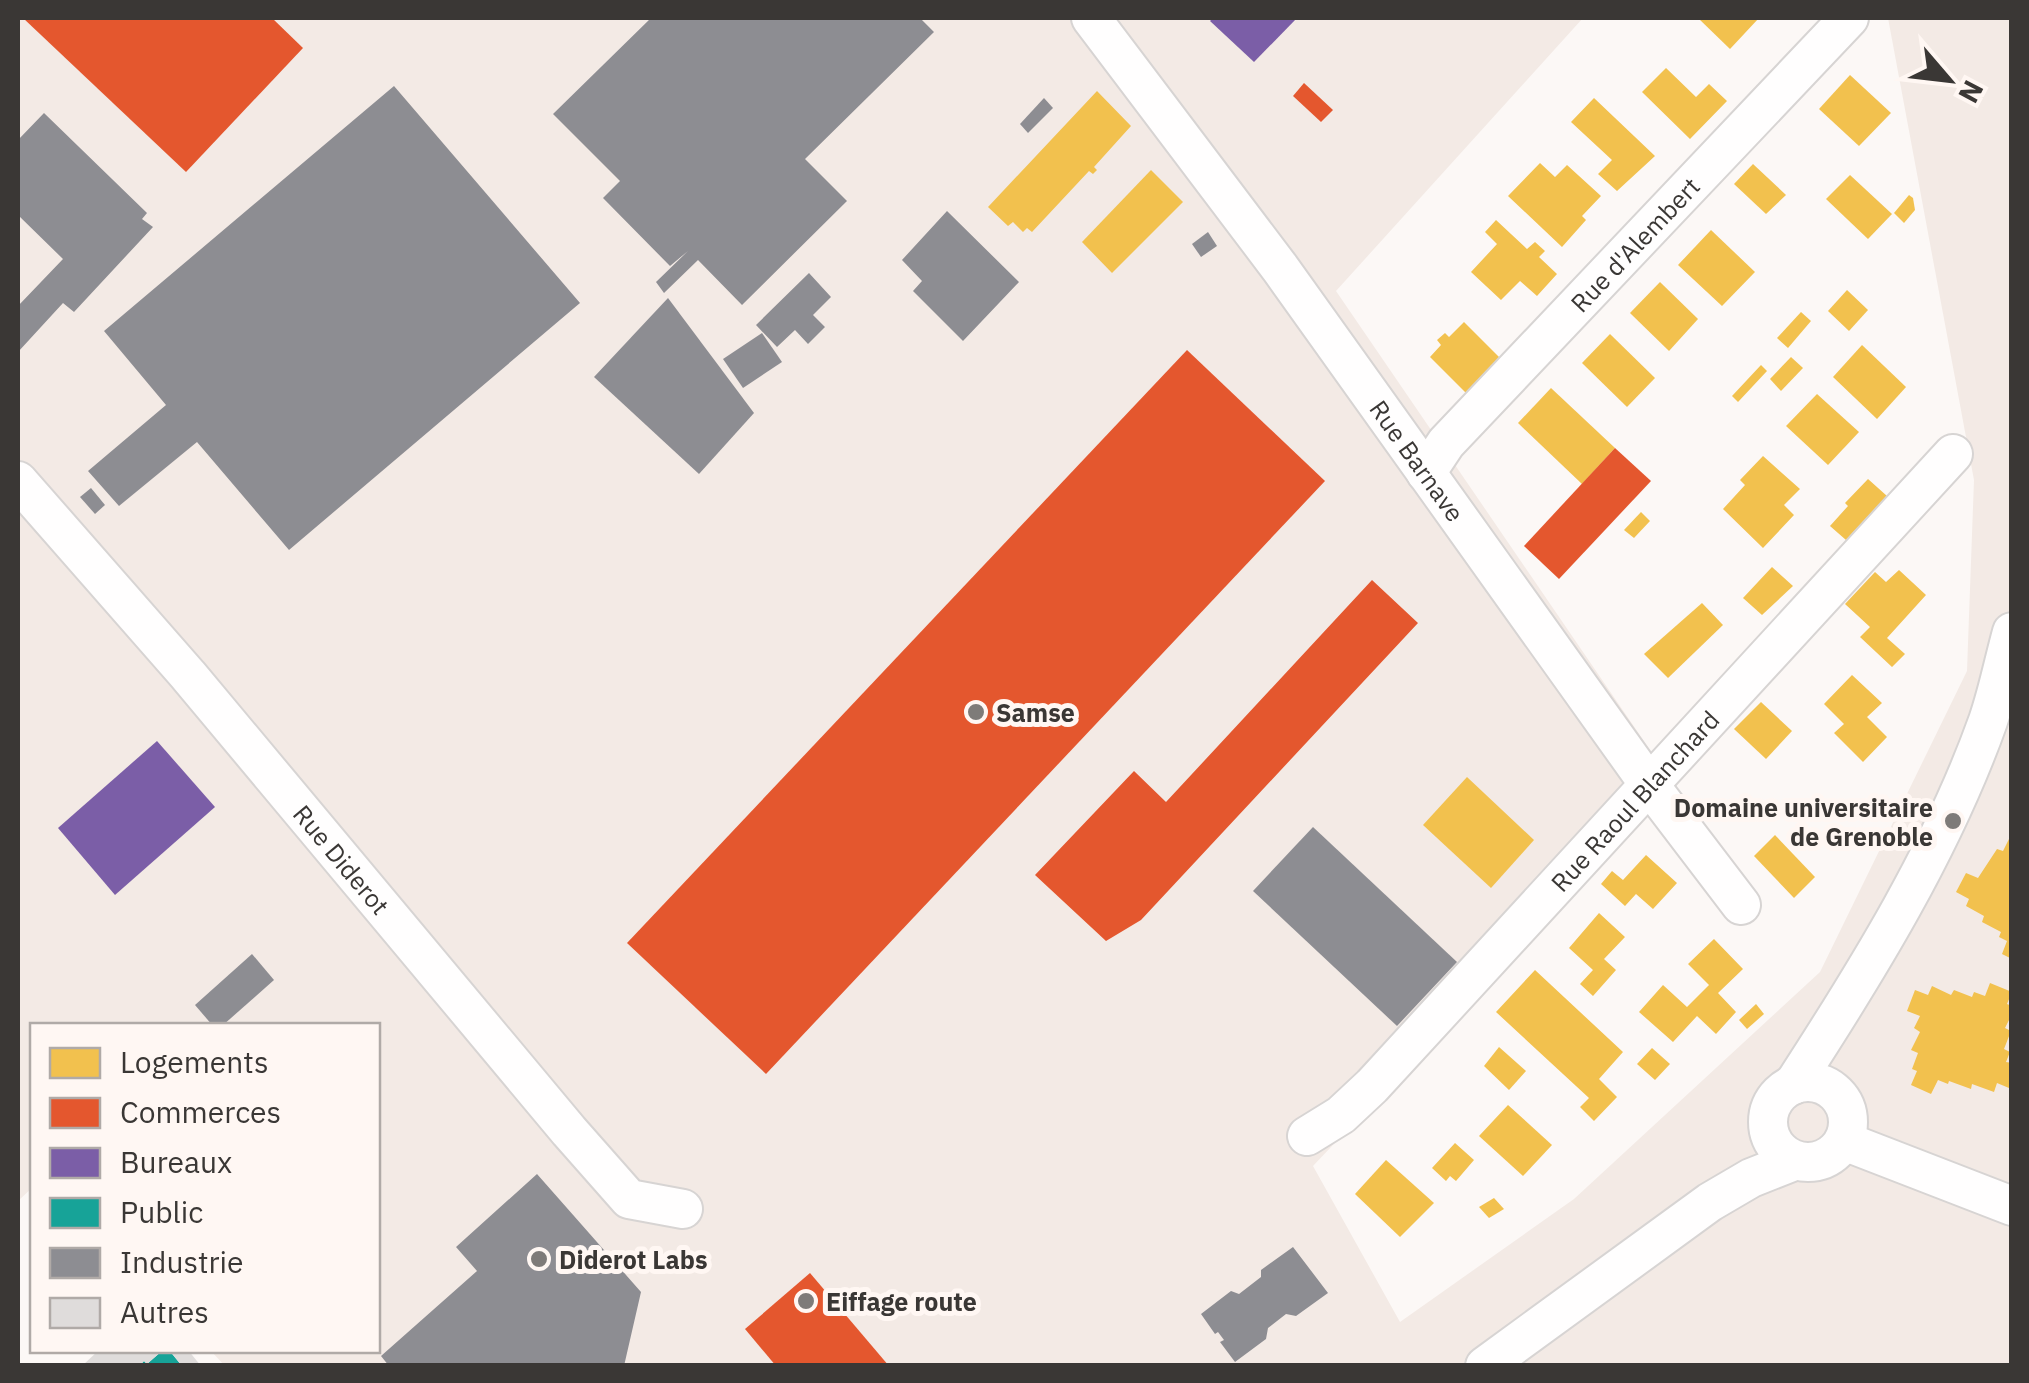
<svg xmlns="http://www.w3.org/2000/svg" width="2029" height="1383" viewBox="0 0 2029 1383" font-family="'IBM Plex Sans',sans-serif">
<rect width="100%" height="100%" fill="#fcf8f6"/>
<path fill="#f3eae5" d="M18,18H1583L1336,291L1674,785L1313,1166L1400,1322L1574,1199L1820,972L1967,671L1974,480L1888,18H2011V1365H224L211,1351L378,1350V1026H32V1188L18,1201Z"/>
<g fill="#f2c14e">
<path d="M1698,18H1759L1730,49Z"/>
<path d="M1666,68L1696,97L1709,84L1727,101L1690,139L1642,92Z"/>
<path d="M1850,75L1891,113L1859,146L1819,109Z"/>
<path d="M1097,91L1131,126L1094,167L1097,170L1093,174L1089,171L1032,232L1027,228L1023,232L1013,222L1008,226L988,207Z"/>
<path d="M1594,98L1655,156L1617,191L1598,174L1612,160L1571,122Z"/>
<path d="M1540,163L1555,177L1567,165L1601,196L1582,216L1586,220L1562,247L1508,196Z"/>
<path d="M1753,164L1786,195L1766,214L1734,184Z"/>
<path d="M1151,170L1183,202L1112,273L1082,242Z"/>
<path d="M1850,175L1892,214L1868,239L1826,199Z"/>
<path d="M1909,195L1913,198L1915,210L1904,223L1894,213Z"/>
<path d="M1496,220L1527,249L1535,242L1545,251L1539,257L1557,274L1537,296L1520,281L1501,300L1471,272L1497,244L1485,232Z"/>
<path d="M1711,230L1755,272L1722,306L1678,265Z"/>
<path d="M1660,282L1698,319L1669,351L1630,313Z"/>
<path d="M1847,290L1868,310L1849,331L1828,311Z"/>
<path d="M1801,312L1811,321L1788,348L1777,338Z"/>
<path d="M1464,322L1500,358L1466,393L1430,357L1441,345L1437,340L1445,333L1449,337Z"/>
<path d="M1610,334L1655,378L1627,407L1582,363Z"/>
<path d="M1862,345L1906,387L1877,419L1833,377Z"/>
<path d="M1791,357L1803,368L1781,391L1770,379Z"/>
<path d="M1761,365L1767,371L1738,402L1732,396Z"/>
<path d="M1551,388L1615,448L1582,484L1518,423Z"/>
<path d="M1817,394L1859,432L1828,465L1786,426Z"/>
<path d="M1763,456L1800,489L1784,505L1794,515L1763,548L1723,509L1745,485L1740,480Z"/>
<path d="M1868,479L1887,496L1846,540L1830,526L1848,506L1845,503Z"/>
<path d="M1641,512L1650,521L1634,538L1624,530Z"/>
<path d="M1772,567L1793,586L1762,615L1743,598Z"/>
<path d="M1899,570L1926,595L1887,638L1905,654L1892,667L1860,637L1870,627L1845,604L1875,572L1886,582Z"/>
<path d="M1702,603L1723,625L1668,678L1644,654Z"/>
<path d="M1852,675L1882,703L1867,717L1887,737L1863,762L1834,733L1844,724L1824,704Z"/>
<path d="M1761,702L1792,731L1766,759L1734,729Z"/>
<path d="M1467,777L1534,840L1491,888L1423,825Z"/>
<path d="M2012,833V959L2002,954L2007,941L1999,937L2001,932L1982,922L1984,916L1966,906L1969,899L1956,892L1966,873L1978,878L1997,849L2003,851Z"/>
<path d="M1775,835L1815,877L1794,898L1754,856Z"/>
<path d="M1646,855L1677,883L1653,909L1636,894L1625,906L1601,884L1612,871L1623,880Z"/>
<path d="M1599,913L1625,937L1604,959L1616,970L1593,996L1580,984L1593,970L1569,948Z"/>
<path d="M1714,939L1743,969L1718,993L1736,1012L1716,1034L1697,1016L1673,1042L1639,1012L1663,985L1687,1007L1709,985L1688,964Z"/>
<path d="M1535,970L1623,1052L1599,1079L1617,1097L1594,1121L1580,1107L1589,1098L1496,1012Z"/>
<path d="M1990,983L2012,992L2007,1004L2012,1006V1014L2005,1028L2011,1031L2004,1049L2010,1052L2006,1062L2012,1063L2009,1088L1997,1083L1994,1092L1972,1084L1971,1089L1949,1081L1948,1084L1938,1080L1931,1094L1911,1085L1917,1071L1912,1069L1918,1053L1911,1050L1920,1032L1914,1028L1920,1016L1907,1011L1915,990L1928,995L1932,986L1951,995L1954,990L1972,997L1974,992L1985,996Z"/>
<path d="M1756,1004L1764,1014L1747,1029L1739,1020Z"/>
<path d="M1499,1047L1526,1071L1509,1090L1484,1066Z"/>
<path d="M1652,1048L1670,1064L1655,1080L1637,1064Z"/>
<path d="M1508,1105L1552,1145L1523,1176L1479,1136Z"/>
<path d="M1455,1143L1474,1160L1456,1181L1450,1176L1446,1181L1432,1168Z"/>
<path d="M1386,1160L1434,1203L1400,1237L1355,1194Z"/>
<path d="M1494,1198L1504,1209L1489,1218L1479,1207Z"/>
</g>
<g fill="#e4572e">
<path d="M23,18H272L303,48L186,172Z"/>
<path d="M1304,83L1333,110L1321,122L1293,96Z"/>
<path d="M1187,350L1325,481L766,1074L627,943Z"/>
<path d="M1615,448L1651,481L1559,579L1524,546Z"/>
<path d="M1372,580L1418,623L1141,920L1106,941L1035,875L1134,771L1166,802Z"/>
<path d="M810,1273L889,1366H776L745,1329Z"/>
</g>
<g fill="#7b5ea7">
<path d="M1213,18H1297L1254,62L1210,21Z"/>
<path d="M157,741L215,807L115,895L58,828Z"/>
</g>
<path fill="#17a398" d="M163,1350H169L182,1366H139L144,1361L147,1364Z"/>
<g fill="#8d8d92">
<path d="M651,18H920L934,32L805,159L847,201L742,305L698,260L664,293L656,282L688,251L670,266L603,198L620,181L553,114Z"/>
<path d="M394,86L580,303L289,550L197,442L119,506L88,471L166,405L104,331Z"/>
<path d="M1044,98L1053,108L1028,133L1020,124Z"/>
<path d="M44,113L147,213L142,219L153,227L74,312L63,303L18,352V306L63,259L18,215V140Z"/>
<path d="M947,211L1019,282L963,341L913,291L922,281L902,260Z"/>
<path d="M1208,232L1217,246L1201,257L1192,244Z"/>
<path d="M809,273L831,297L813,315L825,327L808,344L795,330L777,347L756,325Z"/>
<path d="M668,298L754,413L699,474L594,377Z"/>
<path d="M762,333L782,362L743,388L723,359Z"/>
<path d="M91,488L105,505L95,514L80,497Z"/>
<path d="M1313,827L1457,962L1397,1026L1253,891Z"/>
<path d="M252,954L274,980L222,1026H213L195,1005Z"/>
<path d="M537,1174L641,1292L624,1366H389L381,1356L477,1271L456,1247Z"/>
<path d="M1293,1247L1328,1293L1296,1316L1286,1314L1268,1328L1266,1339L1235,1362L1220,1342L1224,1340L1218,1332L1215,1334L1201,1314L1231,1291L1239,1294L1261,1277V1270Z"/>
</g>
<g fill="#dfdcdb">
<path d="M99,1350H163L147,1364L144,1361L139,1366H82Z"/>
<path d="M169,1350H188L201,1366H182Z"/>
</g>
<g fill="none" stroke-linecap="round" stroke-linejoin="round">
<g stroke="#d7d4d3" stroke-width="42">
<g id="minor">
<path id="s1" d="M1091,18L1280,268L1648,783L1741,905"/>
<path id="s2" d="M1426,473L1446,443L1849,18"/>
<path id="s3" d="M18,481L188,675L569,1131L629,1199L683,1209"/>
<circle cx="1808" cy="1122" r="40"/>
<path d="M1793,1085C1867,971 1942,850 1988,721C1998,692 2004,661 2012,632"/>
<path id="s4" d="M1307,1136L1341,1115L1372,1086L1953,454"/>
<path d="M1844,1141L2012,1206"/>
<path d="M1485,1366L1710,1202L1751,1178L1794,1161"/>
</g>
</g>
<use href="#minor" stroke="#fffefe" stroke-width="38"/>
</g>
<g fill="#7e7b79" stroke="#fff7f3" stroke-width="4">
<circle cx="976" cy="712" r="10"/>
<circle cx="1953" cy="821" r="10"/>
<circle cx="539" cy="1259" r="10"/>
<circle cx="806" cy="1301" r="10"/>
</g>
<g text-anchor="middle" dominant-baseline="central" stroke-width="10" stroke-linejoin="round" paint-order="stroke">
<g font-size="25" fill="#3a3735" stroke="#fff7f3">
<text stroke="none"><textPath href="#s2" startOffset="310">Rue d'Alembert</textPath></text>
<text stroke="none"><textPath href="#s1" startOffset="550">Rue Barnave</textPath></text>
<text stroke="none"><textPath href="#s4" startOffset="470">Rue Raoul Blanchard</textPath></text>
<text stroke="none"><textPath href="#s3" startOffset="498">Rue Diderot</textPath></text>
</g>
<g font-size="25" font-weight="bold" fill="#3a3735" stroke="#fff7f3" text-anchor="start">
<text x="996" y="712">Samse</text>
<text x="1933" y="807" text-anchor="end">Domaine universitaire<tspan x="1933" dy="29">de Grenoble</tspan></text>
<text x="559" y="1259">Diderot Labs</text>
<text x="826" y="1301">Eiffage route</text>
</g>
</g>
<rect width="2029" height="1383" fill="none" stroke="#3a3735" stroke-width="40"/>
<rect x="30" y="1023" width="350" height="330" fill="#fff7f3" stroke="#b0aaa7" stroke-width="2.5"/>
<rect x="50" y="1048" width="50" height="30" fill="#f2c14e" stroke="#b0aaa7" stroke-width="2.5"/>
<text x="120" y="1073" font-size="30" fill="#3a3735">Logements</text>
<rect x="50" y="1098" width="50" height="30" fill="#e4572e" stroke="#b0aaa7" stroke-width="2.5"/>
<text x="120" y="1123" font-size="30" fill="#3a3735">Commerces</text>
<rect x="50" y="1148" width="50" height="30" fill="#7b5ea7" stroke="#b0aaa7" stroke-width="2.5"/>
<text x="120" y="1173" font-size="30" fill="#3a3735">Bureaux</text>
<rect x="50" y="1198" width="50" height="30" fill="#17a398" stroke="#b0aaa7" stroke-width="2.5"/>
<text x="120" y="1223" font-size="30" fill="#3a3735">Public</text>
<rect x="50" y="1248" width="50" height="30" fill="#8d8d92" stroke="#b0aaa7" stroke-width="2.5"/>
<text x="120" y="1273" font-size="30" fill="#3a3735">Industrie</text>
<rect x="50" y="1298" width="50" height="30" fill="#dfdcdb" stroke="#b0aaa7" stroke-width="2.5"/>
<text x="120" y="1323" font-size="30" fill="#3a3735">Autres</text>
<g transform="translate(1949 80) rotate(118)" stroke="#fff7f3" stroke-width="8" paint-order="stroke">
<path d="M0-8L18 38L0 25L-18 38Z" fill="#3a3735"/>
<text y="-15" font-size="28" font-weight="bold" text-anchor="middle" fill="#3a3735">N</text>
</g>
</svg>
